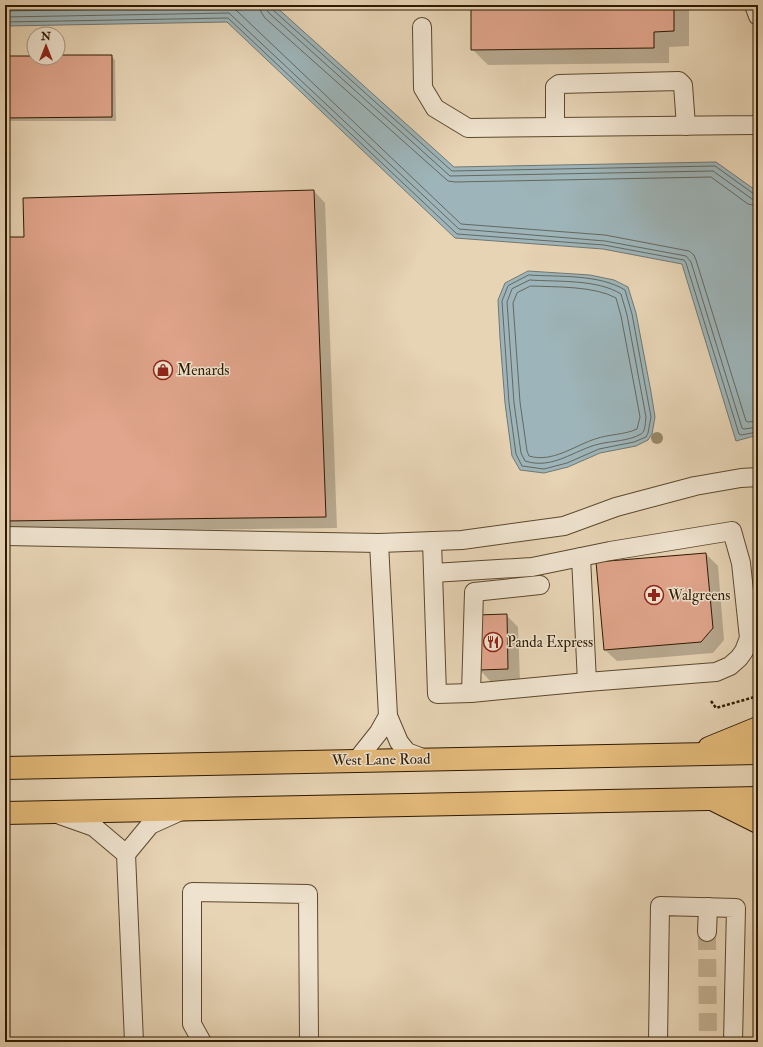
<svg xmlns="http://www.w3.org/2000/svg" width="763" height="1047" viewBox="0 0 763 1047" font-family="'IM FELL Double Pica',serif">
<rect width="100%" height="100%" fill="#e7d4b5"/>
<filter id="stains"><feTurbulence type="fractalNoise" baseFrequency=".005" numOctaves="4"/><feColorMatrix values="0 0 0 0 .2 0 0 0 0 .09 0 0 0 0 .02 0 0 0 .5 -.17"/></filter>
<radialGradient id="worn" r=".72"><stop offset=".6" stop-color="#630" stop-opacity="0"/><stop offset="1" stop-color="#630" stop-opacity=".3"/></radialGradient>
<g fill="#9db5ba" stroke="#717770">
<path d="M5,5H274L454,167L716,162L758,192V435L736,441L682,264L603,249L455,238L227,22L5,26Z"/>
<path d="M528,271L590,275L614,280L628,287L636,313L651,392L655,417L652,434L648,440L636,446L600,453L568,467L544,473L520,470L512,456L505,403L500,338L498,300L505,283Z"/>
</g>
<g fill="#0003">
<path d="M472,5H689V46L669,47V63L488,65L472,49Z"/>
<path d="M58,56H111L115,60L116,121H5V57L58,58Z"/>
<path d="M314,191L325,203L337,528L5,532V238H25Z"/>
<path d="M706,554L718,566L724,640L713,653L617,661L605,650Z"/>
<path d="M506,615L518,627L520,681L491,682L480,670Z"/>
</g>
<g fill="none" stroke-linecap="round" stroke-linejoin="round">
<g stroke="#66675d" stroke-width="1">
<path d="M260,5L261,12L265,18L448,181L455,182L711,177L748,204L758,206"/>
<path d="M266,5L267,10L269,13L450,176L713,171L752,199L758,200"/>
<path d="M271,5L273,10L452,171L715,166L754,194L758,195"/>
<path d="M5,11L231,7L237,11L461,224L605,235L689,251L694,255L696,260L746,421L748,422L758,421"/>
<path d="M5,17L229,13L459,229L605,241L686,256L691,262L742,428L744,429L758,427"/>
<path d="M5,22L228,18L457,234L604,245L684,260L686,263L739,434L741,435L758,432"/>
<path d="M529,275C559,277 599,274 625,290L632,314L651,417L648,433L646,437L634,442L599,449L567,463L544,469L522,466L516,454L509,403L502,301L508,286Z"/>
<path d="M530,280C558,282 597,279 621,294L627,315L646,417C645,422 646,431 641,434C629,441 612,441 599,444C574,450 553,470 525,461L521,453L514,403L507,302L512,289Z"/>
<path d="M531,286C555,287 595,286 616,298L621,316L636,395L640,417L637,429C624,435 609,434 595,439C574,446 552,463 529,456L527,451L520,402L513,303L517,293Z"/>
</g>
</g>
<g fill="#e0a58c" stroke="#2e1900">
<path d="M471,5H674V31L654,32V48L471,50Z"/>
<path d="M58,55H112V117L5,118V56H34V58H58Z"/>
<path d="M314,190L326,517L5,521V237H24L23,198Z"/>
<path d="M706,553L713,628L701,642L604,650L596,562Z"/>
<path d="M507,614L508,669L479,670L477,615Z"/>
</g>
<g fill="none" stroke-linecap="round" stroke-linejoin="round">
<path stroke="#c2af91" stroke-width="18" stroke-dasharray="18 9" stroke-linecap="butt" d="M707,932L708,1042"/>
<g stroke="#5c482d" stroke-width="20">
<g id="minor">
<path d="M754,5L758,16"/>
<path d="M422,27L423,88L435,108L468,128L753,125L758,124"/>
<path d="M555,127V87L559,84L679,81L683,85L686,126"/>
<path d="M5,536L379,543L462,540L564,526L616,507L695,486L741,478L758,477"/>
<path d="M432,541L437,694L471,693L587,682L716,672L730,666L739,658L744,651L749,638L741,563L732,531L610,551L532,567L433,573"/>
<path d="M379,543L388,716L399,742L407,752L425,759"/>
<path d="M581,557L587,682"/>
<path d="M471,693L474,592L540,585"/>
<path d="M356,761L379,732L388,716"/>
<path d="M60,815L94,827L126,854L150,825L181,811"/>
<path d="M126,854L134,1042"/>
<path d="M707,932L708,907"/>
<path d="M202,1042L192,1024V892L308,894L309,1042"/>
<path d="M658,1042L660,906L736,908L733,1042"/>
</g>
</g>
<g stroke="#2e1900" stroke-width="24">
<g id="major">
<path d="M709,748L758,728"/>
<path d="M5,768L758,753"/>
<path d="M716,801L758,822"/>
<path d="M5,813L758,798"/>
</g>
</g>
<path stroke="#2e1900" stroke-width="2.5" stroke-dasharray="3 2" stroke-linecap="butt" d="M711,701L716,708L758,696"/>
<use href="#minor" stroke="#efe3cf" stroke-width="18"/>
<use href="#major" stroke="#e4ba7a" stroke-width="22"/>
</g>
<circle fill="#978869" cx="657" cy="438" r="6"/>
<defs>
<g id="shop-ring" transform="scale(1)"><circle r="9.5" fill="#efe3cf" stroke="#8f2418" stroke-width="1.5"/><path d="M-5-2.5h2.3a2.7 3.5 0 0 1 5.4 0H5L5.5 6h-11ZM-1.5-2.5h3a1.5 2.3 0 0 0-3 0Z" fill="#8f2418"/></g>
<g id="pharmacy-ring" transform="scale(1)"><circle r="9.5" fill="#efe3cf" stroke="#8f2418" stroke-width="1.5"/><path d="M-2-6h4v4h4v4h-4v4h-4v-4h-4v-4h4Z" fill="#8f2418"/></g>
<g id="restaurant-ring" transform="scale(1)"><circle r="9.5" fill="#efe3cf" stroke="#8f2418" stroke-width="1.5"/><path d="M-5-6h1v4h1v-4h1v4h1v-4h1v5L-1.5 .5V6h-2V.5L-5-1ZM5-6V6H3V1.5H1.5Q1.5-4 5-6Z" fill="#8f2418"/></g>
</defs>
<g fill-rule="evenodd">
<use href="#shop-ring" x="163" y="370"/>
<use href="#pharmacy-ring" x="654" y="595"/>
<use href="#restaurant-ring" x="493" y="642"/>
</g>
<g text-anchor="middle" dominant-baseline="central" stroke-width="3" stroke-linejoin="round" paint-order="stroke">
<g font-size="15" fill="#2e1900" stroke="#efe3cf" text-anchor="start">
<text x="177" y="370">Menards</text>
<text x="668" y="595">Walgreens</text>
<text x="507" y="642">Panda Express</text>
</g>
<g font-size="15" fill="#2e1900" stroke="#efe3cf">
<text transform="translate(381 760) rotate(-1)">West Lane Road</text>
</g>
</g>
<rect width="763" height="1047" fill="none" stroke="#e7d4b5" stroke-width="20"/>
<rect x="6" y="6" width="751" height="1035" fill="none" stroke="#2e1900" stroke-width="2"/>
<rect x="10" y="10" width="743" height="1027" fill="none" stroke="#2e1900"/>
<g transform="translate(46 46)"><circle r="19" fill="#efe3cf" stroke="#a2927c"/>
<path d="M0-3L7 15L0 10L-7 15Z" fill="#8f2418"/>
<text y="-6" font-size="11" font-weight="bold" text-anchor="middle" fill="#2e1900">N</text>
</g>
<rect width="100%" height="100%" filter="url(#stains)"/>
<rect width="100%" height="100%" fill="url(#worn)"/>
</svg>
